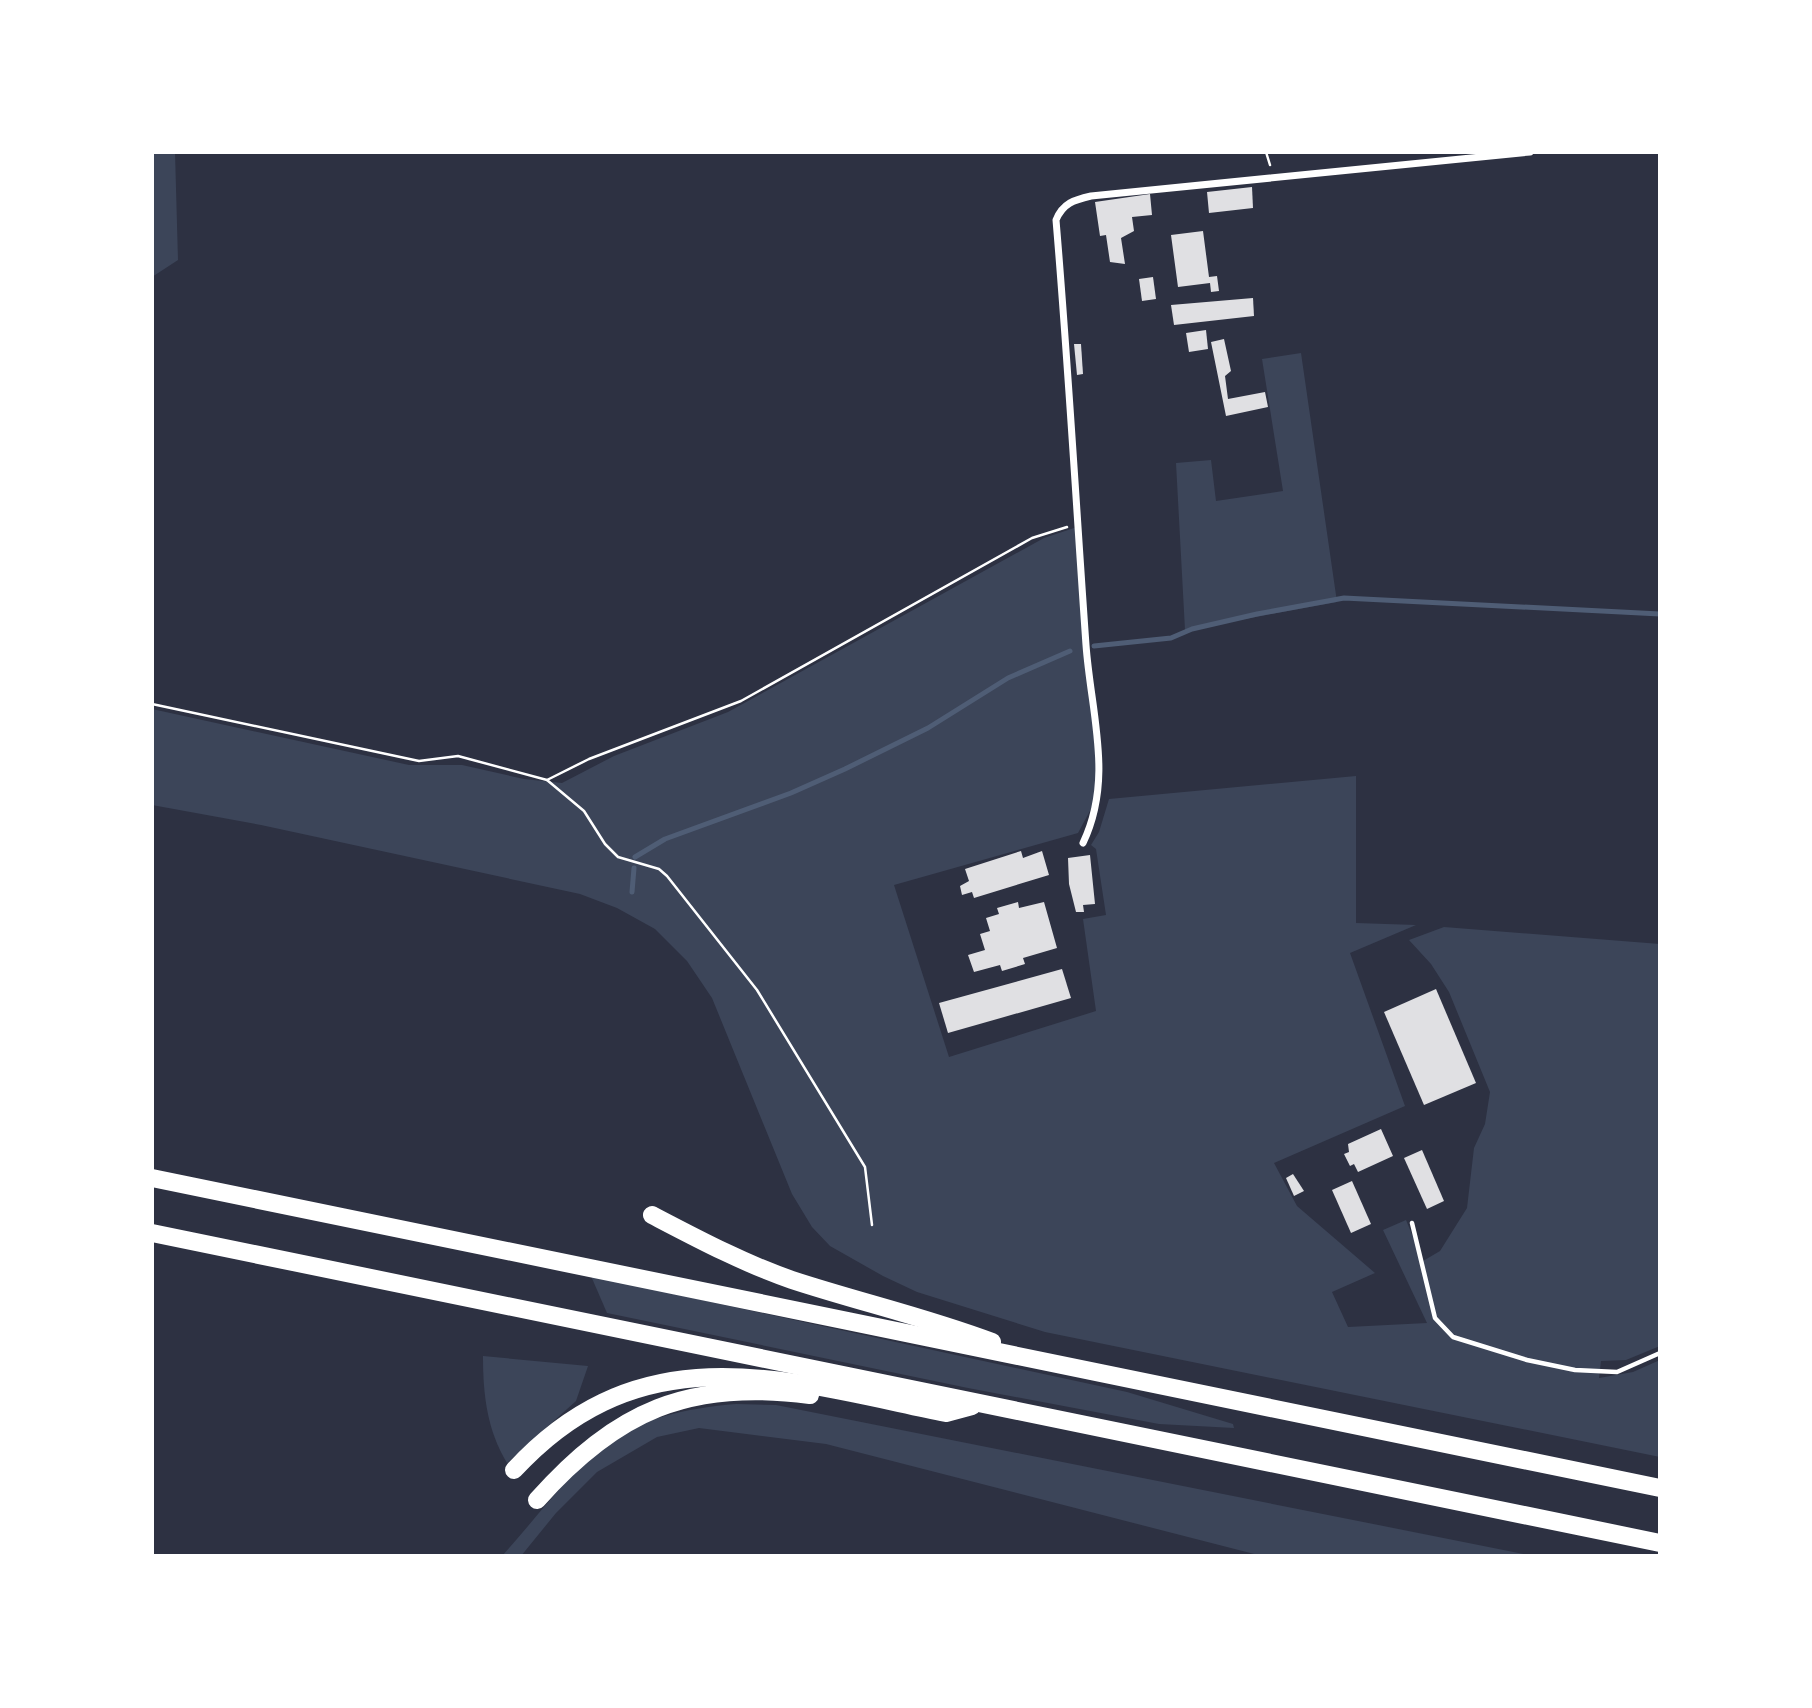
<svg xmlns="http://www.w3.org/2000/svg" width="1812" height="1708" viewBox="0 0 1812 1708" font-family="Manrope,sans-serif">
<rect width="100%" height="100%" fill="#2d3142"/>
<g fill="#3c4559">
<path d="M152,152H175L178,260L152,277Z"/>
<path d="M1301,353L1337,602L1185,630L1176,463L1211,460L1216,501L1283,491L1262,359Z"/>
<path d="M1077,527L1098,787L1092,807L1078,833L894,885L949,1057L1096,1011L1083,919L1106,915L1096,849L1091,845L1099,832L1109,799L1356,776V923L1416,925L1350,953L1405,1106L1274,1163L1297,1206L1375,1273L1332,1292L1348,1327L1427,1323L1383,1230L1406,1220L1423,1261L1440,1251L1467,1208L1474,1148L1485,1124L1490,1092L1449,992L1431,964L1409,940L1444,927L1660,944V1346L1626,1360L1601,1361L1599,1378L1633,1372L1660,1360V1457L1045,1332L917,1292L883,1276L830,1246L812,1227L792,1194L712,998L687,961L655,929L617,908L580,894L261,825L152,805V709L409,765H462L524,779L562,783L614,756L728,712L1044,538Z"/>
<path d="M591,1276L1127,1392L1233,1424L1234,1428L1159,1424L968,1388L607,1313Z"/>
<path d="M483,1356L588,1366L576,1401L507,1463C487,1430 483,1395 483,1356Z"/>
<path d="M736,1404L776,1405L1534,1556H1262L826,1444L699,1428L657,1437L597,1472L556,1513L521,1556H502C533,1522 562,1482 596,1452C634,1418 688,1408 736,1404Z"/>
</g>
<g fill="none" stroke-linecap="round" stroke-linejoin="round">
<g stroke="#4f5d75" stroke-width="5">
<path d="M1094,646L1171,638L1192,629L1257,614L1344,598L1660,614"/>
<path d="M635,857L665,839L791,793L845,769L928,728L1008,678L1070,651"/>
<path d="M632,892L634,868"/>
</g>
</g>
<g fill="#e0e0e3">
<path d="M1252,187L1253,208L1209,213L1207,192Z"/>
<path d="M1150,194L1152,215L1132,217L1134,231L1121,238L1125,264L1110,262L1106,235L1100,236L1095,202Z"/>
<path d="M1203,231L1209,277L1217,276L1219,291L1211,292L1210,283L1178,287L1171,235Z"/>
<path d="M1153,277L1156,299L1142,301L1139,279Z"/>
<path d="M1253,298L1254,316L1174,325L1171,305Z"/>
<path d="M1206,330L1208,349L1189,352L1186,333Z"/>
<path d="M1224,339L1231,371L1225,376L1228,399L1265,392L1268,407L1226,416L1211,342Z"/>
<path d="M1074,344H1081L1083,374L1077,375Z"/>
<path d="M1021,851L1023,858L1042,851L1049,875L974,898L972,892L962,895L960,886L969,881L965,869Z"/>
<path d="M1090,855L1095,904L1083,905L1084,912H1076L1069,884L1068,858Z"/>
<path d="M1018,902L1019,908L1044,902L1057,948L1023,958L1025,964L1002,971L1000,965L974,972L968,955L985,950L980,934L990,931L986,918L999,914L997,908Z"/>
<path d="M1062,969L1071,998L948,1033L939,1003Z"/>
<path d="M1436,989L1476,1083L1424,1105L1384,1012Z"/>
<path d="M1381,1129L1393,1156L1358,1172L1354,1164L1350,1166L1344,1154L1349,1152L1348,1144Z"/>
<path d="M1422,1150L1444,1201L1427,1209L1404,1158Z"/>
<path d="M1293,1174L1304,1191L1294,1196L1286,1178Z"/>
<path d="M1352,1181L1371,1224L1351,1233L1332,1190Z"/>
</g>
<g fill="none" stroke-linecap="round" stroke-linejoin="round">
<g stroke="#fff" stroke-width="2.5">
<path d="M1266,152L1270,165"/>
<path d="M152,704L419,761L458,756L547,780L589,759L741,701L1032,538L1067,527"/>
<path d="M547,780L584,811L605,844L618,857L659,869L667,876L757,990L865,1167L872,1225"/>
</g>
<path stroke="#fff" stroke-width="4.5" d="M1412,1223L1435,1318L1453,1337L1527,1360L1575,1370L1617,1372L1660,1353"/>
<path stroke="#fff" stroke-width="7" d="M1083,843C1114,778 1091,714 1086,645C1076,503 1068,362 1056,220C1063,203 1074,200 1091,196L1530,152"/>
<g stroke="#fff" stroke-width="18">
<path d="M152,1178L1660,1488"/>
<path d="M652,1215C698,1239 743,1263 792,1280C859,1302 926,1317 992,1342"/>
<path d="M152,1233L1660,1543"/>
<path d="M514,1470C642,1331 785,1380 946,1413L972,1406"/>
<path d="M537,1500C616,1411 689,1379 810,1395"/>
</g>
</g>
<rect width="1812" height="1708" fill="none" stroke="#ffffff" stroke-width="308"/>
</svg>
